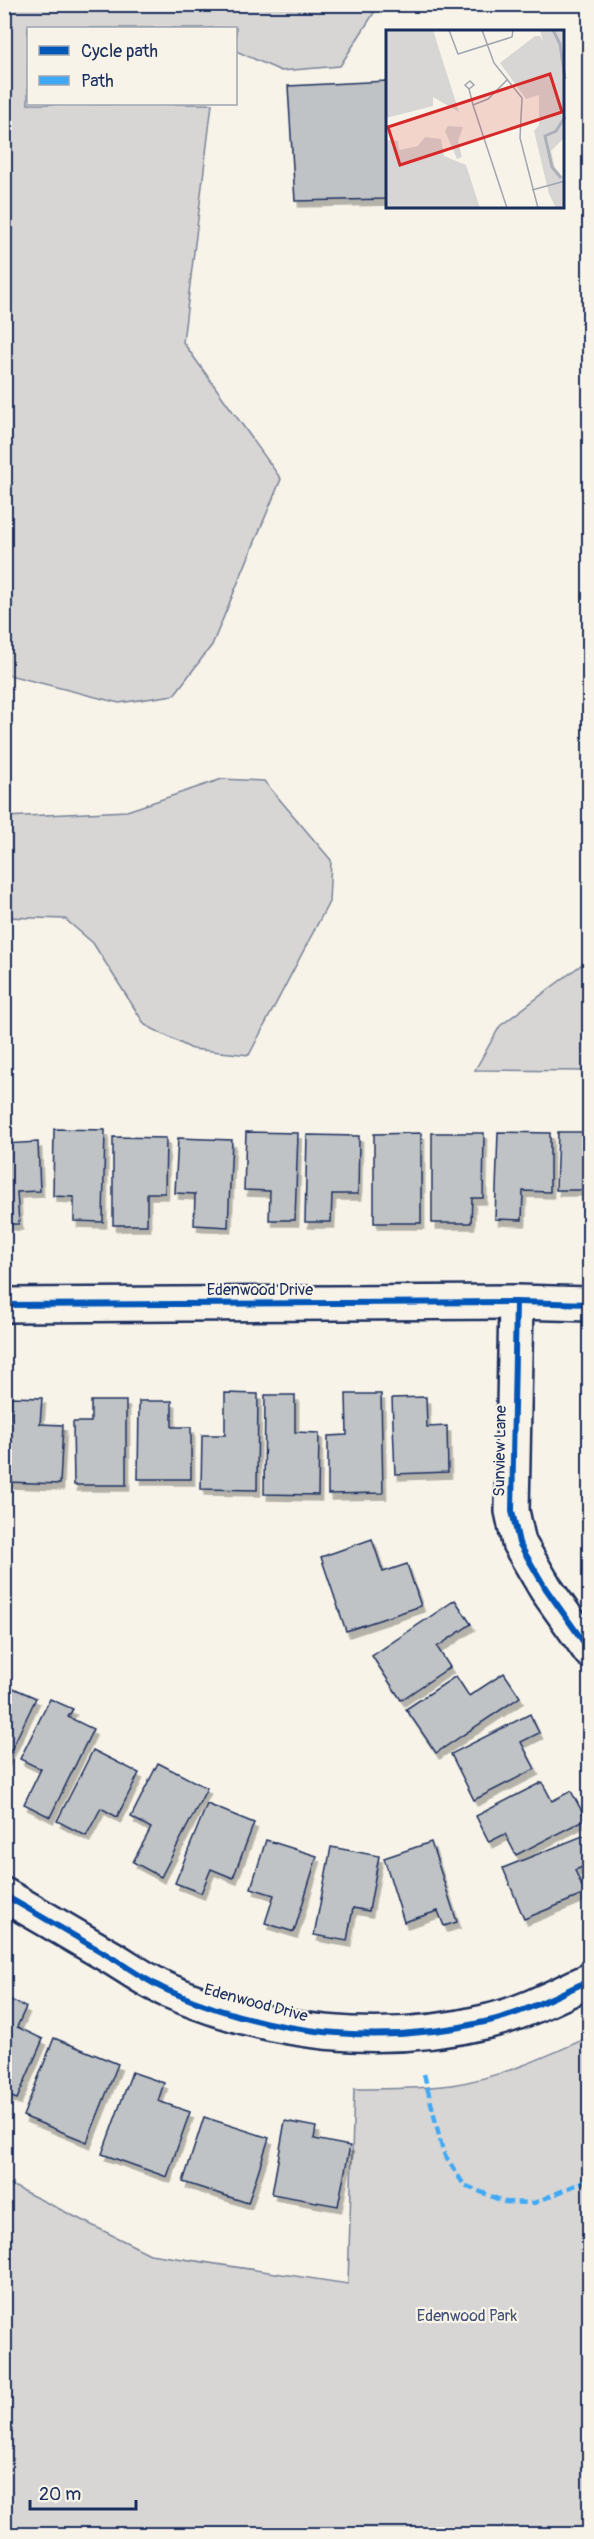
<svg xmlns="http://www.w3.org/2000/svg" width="594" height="2539" viewBox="0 0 594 2539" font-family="Pangolin,sans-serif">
<defs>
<filter id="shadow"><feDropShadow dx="3.5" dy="6" stdDeviation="0" flood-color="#0004"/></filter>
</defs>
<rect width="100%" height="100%" fill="#f7f3e8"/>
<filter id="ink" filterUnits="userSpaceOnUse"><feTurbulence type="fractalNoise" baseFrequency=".0167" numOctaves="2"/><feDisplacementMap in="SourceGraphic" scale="12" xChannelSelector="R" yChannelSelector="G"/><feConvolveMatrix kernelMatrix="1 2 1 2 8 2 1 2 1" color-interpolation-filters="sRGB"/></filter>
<g filter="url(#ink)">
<g fill="#d7d6d4" stroke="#798299" stroke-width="1.5">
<path d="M4,5H379L340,66L281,71L236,51V28H28V104H212L183,342L281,479L212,645L174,695L119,703L5,674Z"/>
<path d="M222,779L264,781L331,860L329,902L249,1055L192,1049L145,1025L93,943L65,919L5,917V817L127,811Z"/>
<path d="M589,959V1071L475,1070L500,1026Z"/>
<path d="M589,2037V2534H5V2182L150,2254L348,2284L354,2089C387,2089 419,2089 451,2085C499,2078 545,2057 589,2037Z"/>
</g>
<g fill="#c0c3c5" stroke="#1b2f5e" stroke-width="1.5" filter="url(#shadow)">
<path d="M387,81V199L295,201L288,86Z"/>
<path d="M54,1129L105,1130L103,1222L74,1221V1197L53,1196Z"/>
<path d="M246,1132L298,1133L295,1220H269L270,1191L244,1190Z"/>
<path d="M498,1132L550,1133V1192L523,1191L522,1220L495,1219Z"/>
<path d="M558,1132H590V1219H583V1190H556Z"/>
<path d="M421,1133V1223H374V1134Z"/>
<path d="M432,1133H484L483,1198H472L471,1223H432Z"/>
<path d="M307,1135L359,1136L358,1194H332L331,1222H305Z"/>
<path d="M113,1137L166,1138L165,1193H147V1225H113Z"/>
<path d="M178,1138L232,1140L228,1227L194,1225L195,1194L175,1193Z"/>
<path d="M38,1142L40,1191L17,1192L19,1224H4V1144Z"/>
<path d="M225,1393L258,1394L257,1490L201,1489L202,1435H225Z"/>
<path d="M346,1394H381L383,1493L328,1494V1436L347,1435Z"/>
<path d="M265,1395H295V1432L319,1433L318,1495L264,1494Z"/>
<path d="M11,1397L42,1398L40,1424L63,1425L60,1484L7,1482Z"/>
<path d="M426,1397L427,1427L447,1426L448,1472L395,1474L392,1398Z"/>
<path d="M91,1401H126V1485H74L73,1422H91Z"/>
<path d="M139,1401H172V1427H191V1479H138Z"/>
<path d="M372,1539L383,1572L407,1564L421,1606L346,1631L321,1557Z"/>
<path d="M455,1600L471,1624L437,1647L450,1667L401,1700L372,1656Z"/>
<path d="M504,1673L520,1697L436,1753L406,1709L456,1676L469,1696Z"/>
<path d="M4,1684L36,1698L4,1765Z"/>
<path d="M50,1699L73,1709L68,1717L93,1729L50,1817L24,1804L41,1769L20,1759Z"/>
<path d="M530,1714L539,1733L521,1742L535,1769L474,1800L451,1754Z"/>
<path d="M93,1750L139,1773L117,1817L101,1808L86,1836L57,1821Z"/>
<path d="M158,1763L207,1788L161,1877L133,1862L151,1828L131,1817Z"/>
<path d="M542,1782L552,1801L571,1791L586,1819L516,1855L505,1834L489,1842L476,1816Z"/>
<path d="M207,1804L254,1823L233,1878L211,1869L201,1893L175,1883Z"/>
<path d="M590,1833V1864L575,1870L585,1894L524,1919L503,1868Z"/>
<path d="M266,1840L317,1856L294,1932L265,1923L274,1895L251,1888Z"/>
<path d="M431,1842L457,1922L444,1926L438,1911L404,1922L384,1858Z"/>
<path d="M331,1847L379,1856L369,1911L353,1908L347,1941L314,1935Z"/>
<path d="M4,1997L26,2007L17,2027L43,2039L17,2099L4,2094Z"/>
<path d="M54,2038L118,2064L87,2142L23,2116Z"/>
<path d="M132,2072L164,2083L158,2101L190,2112L167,2177L102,2154Z"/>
<path d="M204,2117L269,2138L248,2203L183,2182Z"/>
<path d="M285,2121L316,2127L314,2139L350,2146L338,2206L272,2194Z"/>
</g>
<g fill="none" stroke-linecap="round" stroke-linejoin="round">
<g stroke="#1b2f5e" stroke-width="38">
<g id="minor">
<path d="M516,1302L512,1511L519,1543L546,1589L590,1651"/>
<path d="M4,1305L516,1302L590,1304"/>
<path d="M4,1895C41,1916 78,1938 114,1959C132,1970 150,1983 169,1991C271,2035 381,2047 489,2021C523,2013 558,1995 590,1980"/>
</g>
</g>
<use href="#minor" stroke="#f7f3e8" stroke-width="33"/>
<path stroke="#3fa9f5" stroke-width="4.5" stroke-dasharray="9 4.5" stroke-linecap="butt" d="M424,2074L443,2152L464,2185L505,2202L534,2203L590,2179"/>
<g stroke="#f7f3e8" stroke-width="10">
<g id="cycleway">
<path d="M516,1302L512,1511L519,1543L546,1589L590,1651"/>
<path d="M4,1305L516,1302L590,1304"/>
<path d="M4,1895C41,1916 78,1938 114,1959C132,1970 150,1983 169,1991C271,2035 381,2047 489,2021C523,2013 558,1995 590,1980"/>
</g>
</g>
<use href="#cycleway" stroke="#0057b8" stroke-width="6"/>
</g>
</g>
<g text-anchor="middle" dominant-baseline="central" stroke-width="4.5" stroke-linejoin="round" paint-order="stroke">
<g font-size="16" fill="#1b2f5e" stroke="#f7f3e8">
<text x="260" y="1290">Edenwood Drive</text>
<text transform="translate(500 1451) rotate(-89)">Sunview Lane</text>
<text transform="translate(256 2003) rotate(15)">Edenwood Drive</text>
</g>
<g font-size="16" fill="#415076" stroke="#f7f3e8">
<text x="467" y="2316">Edenwood Park</text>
</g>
</g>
<g transform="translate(386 30)">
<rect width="178" height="178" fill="#f7f3e8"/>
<path d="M0,0H47L73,82L47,67V76L0,88ZM154,0H177L179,5L178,98L177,109L165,121L169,138L178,148V178H170L163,164L148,101L153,95V65L140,69L114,33L149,6H154L157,12ZM62,96L77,97L72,111L76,127L71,129L59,101ZM39,107L55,109L58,126L80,135L94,178H0V110L12,111L13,120L32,116Z" fill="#d7d6d4"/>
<path fill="none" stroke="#acb0b9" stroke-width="3" d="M167,0L174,14L179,49M175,148L166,137L159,106L170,101L179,87"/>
<path fill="none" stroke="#9fa5b1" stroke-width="1.5" d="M63,0L72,24L126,7L127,0M96,0L108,33L136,68L134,108L152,178M83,59L79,55L84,51L88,55L83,59L87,75L121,178M87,75L102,69L122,49M146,160L179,151"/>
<path fill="#d62828" fill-opacity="0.15" stroke="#d62828" stroke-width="3" d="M164,44L176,82L14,135L2,97Z"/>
<rect width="178" height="178" fill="none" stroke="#1b2f5e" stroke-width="3"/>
</g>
<rect width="594" height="2539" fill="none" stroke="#f7f3e8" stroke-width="24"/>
<rect x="12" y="12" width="570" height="2515" fill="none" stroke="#1b2f5e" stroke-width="2" filter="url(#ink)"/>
<rect x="27" y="27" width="210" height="78" fill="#f7f3e8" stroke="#9fa5b1" stroke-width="1.5"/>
<rect x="39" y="46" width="30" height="9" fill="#0057b8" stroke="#9fa5b1" stroke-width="1.5"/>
<text x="81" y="57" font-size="18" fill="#1b2f5e">Cycle path</text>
<rect x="39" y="76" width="30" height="9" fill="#3fa9f5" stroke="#9fa5b1" stroke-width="1.5"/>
<text x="81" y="87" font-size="18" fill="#1b2f5e">Path</text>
<path d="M30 2500v9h106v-9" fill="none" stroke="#1b2f5e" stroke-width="3"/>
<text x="39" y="2500" font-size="18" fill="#1b2f5e" stroke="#f7f3e8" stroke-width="4.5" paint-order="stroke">20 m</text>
</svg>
